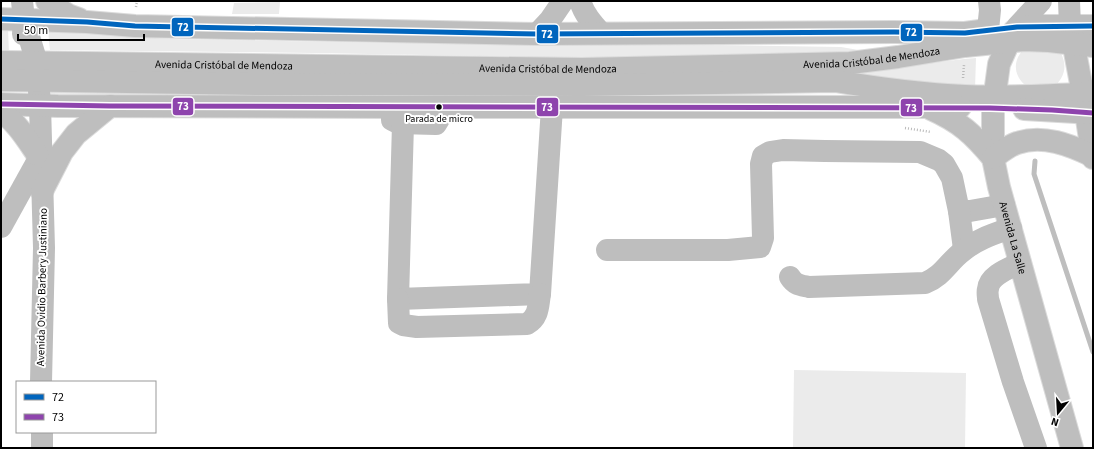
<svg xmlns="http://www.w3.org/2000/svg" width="1094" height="449" viewBox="0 0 1094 449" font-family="'Source Sans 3',sans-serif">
<rect width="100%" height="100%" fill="#fff"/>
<g fill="#ebebeb">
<path d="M280,2L279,14H232L234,3Z"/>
<path d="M1,28H8L9,54H1Z"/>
<path d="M48,31L170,39L396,43H595L841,47L876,53L595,58L314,53L50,50Z"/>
<path d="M1028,45L1061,53C1067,66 1065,75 1056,85L1030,89C1012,77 1011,59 1028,45Z"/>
<path d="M976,58L975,89L834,75L964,59Z"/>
<path d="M48,88L860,95V101L50,95Z"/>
<path d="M794,370L966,373L965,448H793Z"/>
</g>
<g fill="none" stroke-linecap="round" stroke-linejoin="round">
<path stroke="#bebebe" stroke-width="5" d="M1035,161L1034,174L1093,352"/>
<g stroke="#dbdbdb" stroke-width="24">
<g id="major">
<path d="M47,1L68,15L79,19"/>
<path d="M1,19L87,22L135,26L537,34L894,32L965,33L980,31"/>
<path d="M1030,26H1093"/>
<path id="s1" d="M1014,31L999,64L993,108V158L999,187L1072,448"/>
<path d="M1071,31L1083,94L1093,158"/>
<path id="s2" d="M1,62L582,69L850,63L898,57L965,46L1024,40L1049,41L1093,46"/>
<path d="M1,80L257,84L583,85L835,81C877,88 921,94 965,96C1004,98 1044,95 1083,94L1093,91"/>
<path d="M1,104L58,106L391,107H960"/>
<path d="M931,109C960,122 973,134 993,158"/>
<path d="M1024,109L1093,113"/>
<path d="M1,111C17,123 26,138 37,154"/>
<path d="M993,158C1000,153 1008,146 1017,143C1043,134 1070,145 1093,156"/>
<path d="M42,191L62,152L76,134L110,106"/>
</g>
</g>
<g stroke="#b9b9b9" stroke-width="2.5" stroke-dasharray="1 2" stroke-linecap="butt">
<path d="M136,7L137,1"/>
<path d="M963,78L964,65"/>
<path d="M905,128L931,132"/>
</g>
<g stroke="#bebebe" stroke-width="22">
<path d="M22,1L24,20L23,34"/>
<path d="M580,1C584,14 592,23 601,33"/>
<path d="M1069,1L1070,26"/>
<path d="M24,20L37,63L40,105L44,248L41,382"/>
<path d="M1017,27L1041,1"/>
<path d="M988,30L990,10L989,1"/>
<path d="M537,34L550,20L563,1"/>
<path d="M392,116V120L398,123L436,124L439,119V107"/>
<path d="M403,124L398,299L540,294L552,107"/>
<path d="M959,211H970L1004,205"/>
<path d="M1,227L38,160"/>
<path d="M607,250H728L760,247L763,238L761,164L763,156L770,152L783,150L825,151L920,152L939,160L944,164L952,178L959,211L964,249"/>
<path d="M1020,263C1010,268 989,275 988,289C987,292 988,296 988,299L1013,382L1036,448"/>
<path d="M790,277C795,285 800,285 809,287L925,283C943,276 948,262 963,251C977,239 994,234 1011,228"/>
<path d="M398,299L399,323L403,325L417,327L527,324C539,317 538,306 540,294"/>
<path d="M42,432V448"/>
</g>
<use href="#major" stroke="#bebebe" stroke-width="22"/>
<g stroke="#fff" stroke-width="8">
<path id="bus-1" d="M1,19L87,22L135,26L537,34L894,32L965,33L1017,27L1093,26"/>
</g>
<g stroke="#fff" stroke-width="8">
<path id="bus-2" d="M1,104L110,106L990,108L1052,110L1093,113"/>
</g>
<use href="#bus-1" stroke="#0065bd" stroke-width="5"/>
<use href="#bus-2" stroke="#8e44ad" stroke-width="5"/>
</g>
<circle fill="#000" stroke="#fff" stroke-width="1.5" cx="439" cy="107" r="3.5"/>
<g text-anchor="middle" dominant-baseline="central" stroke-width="4" stroke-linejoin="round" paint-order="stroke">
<g font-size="10" fill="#000" stroke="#fff">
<text x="439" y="119">Parada de micro</text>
</g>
<g font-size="11" fill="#000" stroke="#fff">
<text stroke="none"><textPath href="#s2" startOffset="871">Avenida Cristóbal de Mendoza</textPath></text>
<text stroke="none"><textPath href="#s2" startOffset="223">Avenida Cristóbal de Mendoza</textPath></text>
<text stroke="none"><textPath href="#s2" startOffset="547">Avenida Cristóbal de Mendoza</textPath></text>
<text stroke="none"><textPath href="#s1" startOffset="213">Avenida La Salle</textPath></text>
<text transform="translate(42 287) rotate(-89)">Avenida Ovidio Barbery Justiniano</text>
</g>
</g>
<g stroke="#fff" stroke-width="1.5">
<rect x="171" y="17" width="23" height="20" rx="4" fill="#0065bd"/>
<rect x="900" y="23" width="23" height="19" rx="4" fill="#0065bd"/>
<rect x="536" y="24" width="23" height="20" rx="4" fill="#0065bd"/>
<rect x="172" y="97" width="22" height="19" rx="4" fill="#8e44ad"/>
<rect x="536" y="97" width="23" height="20" rx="4" fill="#8e44ad"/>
<rect x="900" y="98" width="23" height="19" rx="4" fill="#8e44ad"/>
</g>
<g font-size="11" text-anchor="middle" font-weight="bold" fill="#fff">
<text x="183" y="31">72</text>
<text x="911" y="36">72</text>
<text x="547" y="38">72</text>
<text x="183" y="110">73</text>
<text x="547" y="111">73</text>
<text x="911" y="112">73</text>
</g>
<rect width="1094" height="449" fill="none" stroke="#000000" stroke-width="4"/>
<rect x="16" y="381" width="140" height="52" fill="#ffffff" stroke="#999999"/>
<rect x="24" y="394" width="20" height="6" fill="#0065bd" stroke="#999999"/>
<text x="52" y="401" font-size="12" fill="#000000">72</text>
<rect x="24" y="414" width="20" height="6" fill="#8e44ad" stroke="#999999"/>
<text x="52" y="421" font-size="12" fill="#000000">73</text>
<g transform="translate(1058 413) rotate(198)" stroke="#ffffff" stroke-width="3" paint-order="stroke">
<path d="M0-3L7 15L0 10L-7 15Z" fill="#000000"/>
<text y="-6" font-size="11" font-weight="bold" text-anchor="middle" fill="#000000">N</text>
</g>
<path d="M18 34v6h126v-6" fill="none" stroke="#000000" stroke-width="2"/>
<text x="24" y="34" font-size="12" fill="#000000" stroke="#ffffff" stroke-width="3" paint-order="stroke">50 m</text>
</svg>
